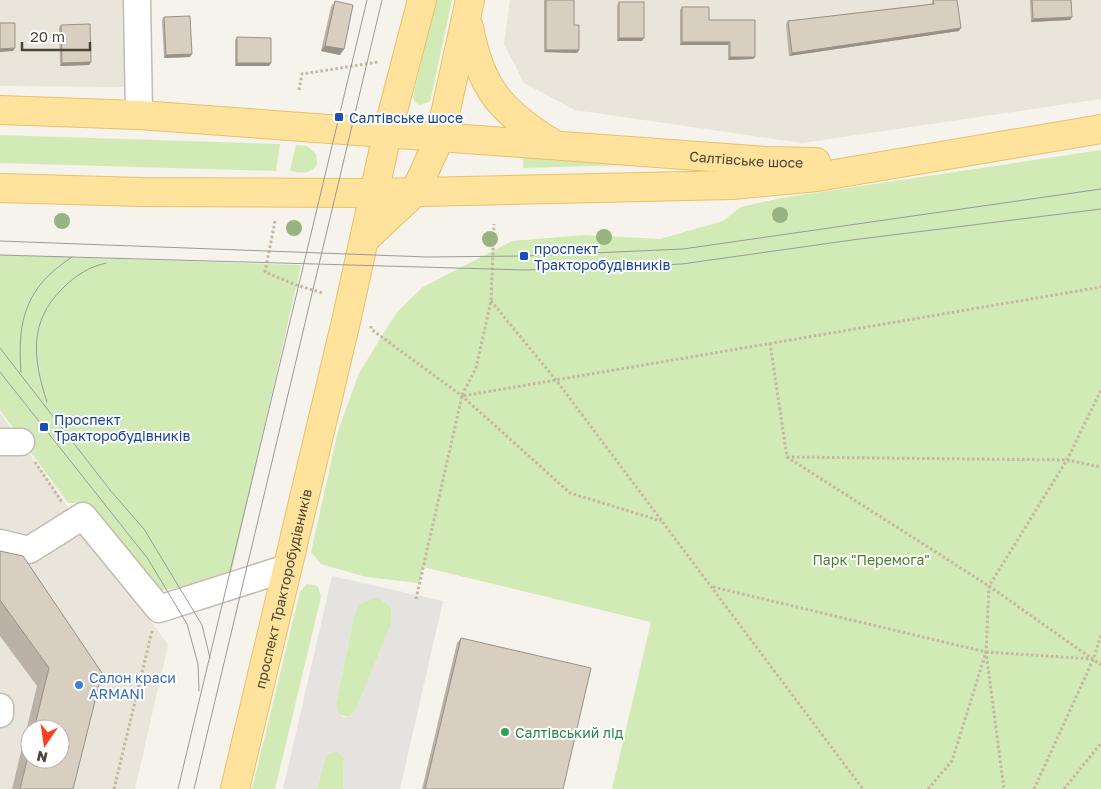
<svg xmlns="http://www.w3.org/2000/svg" width="1101" height="789" viewBox="0 0 1101 789" font-family="'Golos Text',sans-serif">
<rect width="100%" height="100%" fill="#f6f3ec"/>
<g fill="#eae5da" fill-rule="evenodd">
<path d="M0,0H127L130,87L0,86Z"/>
<path d="M510,0H1101V99L802,143L575,110L524,83L504,44Z"/>
<path d="M0,413L168,645L135,789H0ZM30,729H60V759H30Z"/>
</g>
<g fill="#d2eab5">
<path d="M436,0H452L430,102L419,105L415,102L413,97Z"/>
<path d="M0,135L280,144L276,171L0,163Z"/>
<path d="M296,145L307,146L316,154L317,164C311,175 300,173 290,171Z"/>
<path d="M524,146L628,153L627,165L523,168Z"/>
<path d="M1101,150V789H612L651,622L423,567L419,583L366,577L321,564L311,552L338,431L359,373L397,312L423,287L512,241L585,235L660,239L723,221L741,207L781,198Z"/>
<path d="M0,255L301,265L231,574L189,586L159,591L139,572L80,503H68L0,410Z"/>
<path d="M307,584L318,586L321,597L275,789H252L300,592Z"/>
<path d="M372,598H379L391,607L392,622L356,710L348,717L338,714L336,704L355,612L359,605Z"/>
<path d="M336,751L344,758L343,789H317L326,755Z"/>
</g>
<path fill="#e5e3e0" fill-rule="evenodd" d="M332,576L443,601L400,789H343L344,758L336,751L326,755L317,789H283ZM372,598H379L391,607L392,622L356,710L348,717H343L338,714L336,704L355,612L359,605Z"/>
<g fill="none" stroke-linecap="round" stroke-linejoin="round">
<g stroke="#c2bbae" stroke-width="29">
<g id="minor">
<path d="M137,0L139,115"/>
<path d="M0,442H21"/>
<path d="M0,543L29,550L83,516L159,609L287,568"/>
<path d="M0,707V714"/>
</g>
</g>
<g stroke="#e6c16a" stroke-width="30">
<g id="major">
<path d="M469,27C480,87 500,111 552,143"/>
<path id="s1" d="M0,110L139,115L766,161L816,162"/>
<path d="M0,188L142,192L375,193L732,185L817,177L1101,129"/>
<path d="M364,240L415,192L440,137L470,0"/>
<path id="s2" d="M235,789L347,317L387,134L422,0"/>
</g>
</g>
<g stroke="#c4b79f" stroke-width="3" stroke-dasharray="2.5 2.5" stroke-linecap="butt">
<path d="M299,90L302,74L378,62"/>
<path d="M275,221L265,272L296,285L323,293"/>
<path d="M491,301L556,380L863,789"/>
<path d="M371,326V329L462,396L570,493L661,521"/>
<path d="M770,343L787,457L989,586L1101,665"/>
<path d="M462,395L476,368L491,301L494,224"/>
<path d="M787,457L1067,460L1101,467"/>
<path d="M35,462L62,502"/>
<path d="M713,587L986,652L1004,789"/>
<path d="M416,599L462,396L1101,287"/>
<path d="M986,652L1093,659"/>
<path d="M114,789L152,631"/>
<path d="M928,789L952,761L986,652L989,586L1067,460L1101,390"/>
<path d="M1034,789L1093,660L1101,635"/>
<path d="M1064,789L1101,743"/>
</g>
<use href="#minor" stroke="#fff" stroke-width="26"/>
<use href="#major" stroke="#ffe39c" stroke-width="28"/>
<g stroke="#9a9a9a" stroke-width="1">
<path d="M0,241L427,257L524,256L683,249L1101,189"/>
<path d="M0,255L525,270L682,264L852,240L1101,209"/>
<path d="M0,348L110,490L144,529L202,625L210,658"/>
<path d="M0,372L148,559L187,624L198,664L199,691"/>
<path d="M21,372C17,319 26,287 72,257"/>
<path d="M47,402C33,359 28,322 63,288C76,275 89,267 106,263"/>
<path d="M178,789L367,0"/>
<path d="M194,789L382,0"/>
</g>
</g>
<g fill="#97b381">
<circle cx="780" cy="215" r="8"/>
<circle cx="62" cy="221" r="8"/>
<circle cx="294" cy="228" r="8"/>
<circle cx="604" cy="237" r="8"/>
<circle cx="490" cy="239" r="8"/>
</g>
<g fill="#bab2a6" fill-rule="evenodd">
<path d="M544,0H574V25L579,50L577,53L544,52Z"/>
<path d="M933,0L959,31L789,56L786,24L788,21L931,4Z"/>
<path d="M1030,0H1071L1072,17L1070,20L1031,22Z"/>
<path d="M335,1L340,55L321,51L331,7Z"/>
<path d="M619,2L642,41H617V5Z"/>
<path d="M682,7L709,20L755,57L753,59L728,60V45H680V10Z"/>
<path d="M164,17L190,57L164,58L162,20Z"/>
<path d="M61,25L91,62L89,65L60,66L59,28Z"/>
<path d="M237,37L269,66H235V40Z"/>
<path d="M0,551L102,673L73,789H12L37,686L0,636ZM30,729H60L30,759Z"/>
<path d="M461,638L563,789H422L457,643Z"/>
</g>
<g fill="#979187">
<path d="M1072,17L1070,20L1031,22L1033,19Z"/>
<path d="M961,28L959,31L789,56L792,53Z"/>
<path d="M619,38H644L642,41H617Z"/>
<path d="M682,42H730L728,45H680Z"/>
<path d="M325,46L344,49L340,55L321,51Z"/>
<path d="M15,48L13,51L0,52V49Z"/>
<path d="M546,50H579L577,53L544,52Z"/>
<path d="M192,54L190,57L164,58L166,55Z"/>
<path d="M730,57H755L753,59L728,60Z"/>
<path d="M91,62L89,65L60,66L62,63Z"/>
<path d="M237,63H271L269,66H235Z"/>
</g>
<g fill="#d8cfc1" stroke="#979187">
<path d="M546,0H574V25H579V50H546Z"/>
<path d="M933,0H957L961,28L792,53L788,21L934,4Z"/>
<path d="M1032,0H1071L1072,17L1033,19Z"/>
<path d="M335,1L353,5L344,49L325,46Z"/>
<rect x="619" y="2" width="25" height="36"/>
<path d="M682,7H709V20H755V57H730V42H682Z"/>
<path d="M190,16L192,54L166,55L164,17Z"/>
<path d="M0,23H15V48L0,49Z"/>
<path d="M90,24L91,62L62,63L61,25Z"/>
<path d="M237,37L271,38V63H237Z"/>
<path d="M0,551L23,556L102,673L73,789H20L30,748V759H60V729H34L49,668L0,600Z"/>
<path d="M461,638L591,668L563,789H425Z"/>
</g>
<g fill="#1a4fb4" stroke="#fff" stroke-width="2">
<rect x="334" y="112" width="10" height="10" rx="2.5"/>
<rect x="519" y="251" width="10" height="10" rx="2.5"/>
<rect x="39" y="422" width="10" height="10" rx="2.5"/>
</g>
<circle fill="#3f7fe0" stroke="#fff" stroke-width="2" cx="79" cy="685" r="5"/>
<circle fill="#2e9e5b" stroke="#fff" stroke-width="2" cx="505" cy="732" r="5"/>
<g text-anchor="middle" dominant-baseline="central" stroke-width="4" stroke-linejoin="round" paint-order="stroke">
<g font-size="14" fill="#164399" stroke="#fff" text-anchor="start">
<text x="349" y="117">Салтівське шосе</text>
<text x="534" y="248">проспект<tspan x="534" dy="16">Тракторобудівників</tspan></text>
<text x="54" y="419">Проспект<tspan x="54" dy="16">Тракторобудівників</tspan></text>
</g>
<g font-size="14" fill="#4b4439" stroke="#fff">
<text stroke="none"><textPath href="#s1" startOffset="748">Салтівське шосе</textPath></text>
<text stroke="none"><textPath href="#s2" startOffset="206">проспект Тракторобудівників</textPath></text>
</g>
<g font-size="14" fill="#4a7f2a" stroke="#fff">
<text x="871" y="559">Парк "Перемога"</text>
</g>
<g font-size="14" fill="#366cbe" stroke="#fff" text-anchor="start">
<text x="89" y="677">Салон краси<tspan x="89" dy="16">ARMANI</tspan></text>
</g>
<g font-size="14" fill="#27864d" stroke="#fff" text-anchor="start">
<text x="515" y="732">Салтівський лід</text>
</g>
</g>
<g transform="translate(45 744) rotate(193)"><circle r="24" fill="#ffffff" stroke="#b7b4b0"/>
<path d="M0-4L9 19L0 12L-9 19Z" fill="#fc3f1d"/>
<text y="-8" font-size="14" font-weight="bold" text-anchor="middle" fill="#4b4439">N</text>
</g>
<path d="M22 42v8h68v-8" fill="none" stroke="#4b4439" stroke-width="2.5"/>
<text x="30" y="42" font-size="15" fill="#4b4439" stroke="#ffffff" stroke-width="4" paint-order="stroke">20 m</text>
</svg>
